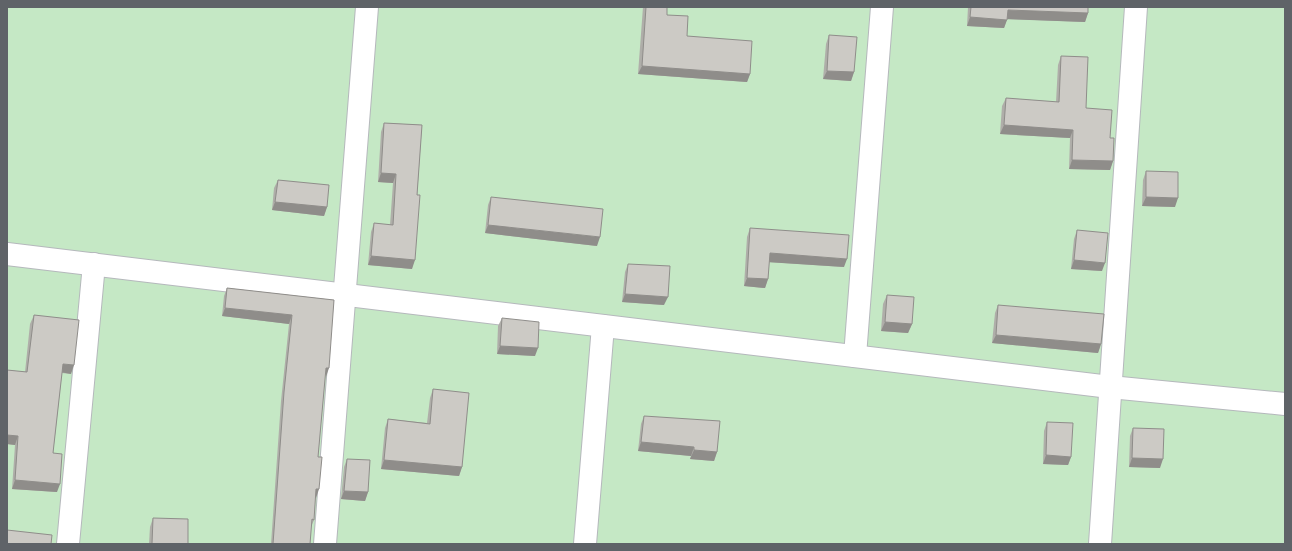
<svg xmlns="http://www.w3.org/2000/svg" width="1292" height="551" viewBox="0 0 1292 551" font-family="Ubuntu,sans-serif">
<rect width="100%" height="100%" fill="#f1efe8"/>
<rect fill="#c5e8c5" x="7" y="7" width="1278" height="537"/>
<g fill="none" stroke-linecap="round" stroke-linejoin="round">
<g stroke="#b5b8bc" stroke-width="24">
<g id="minor">
<path d="M7,254L1110,387L1285,404"/>
<path d="M855,356L882,7"/>
<path d="M68,544L94,264"/>
<path d="M325,544L367,7"/>
<path d="M585,544L603,326"/>
<path d="M1100,544L1136,7"/>
</g>
</g>
<use href="#minor" stroke="#fff" stroke-width="22"/>
</g>
<g fill="#afaea9">
<path d="M643,7H667V15L687,36L750,74L747,82L638,74Z"/>
<path d="M968,7H1088V13L1085,22L1007,19L1004,28L967,26Z"/>
<path d="M829,35L854,72L851,81L823,79L826,44Z"/>
<path d="M1061,56L1086,108L1110,138L1113,161L1110,170L1069,169L1070,138L1000,134L1002,106L1006,98L1056,102L1058,65Z"/>
<path d="M384,123L422,125L412,269L368,265L371,232L374,223L390,225L393,183L378,182L381,132Z"/>
<path d="M1146,171L1175,207L1142,206L1143,180Z"/>
<path d="M278,180L327,207L324,216L272,210L274,188Z"/>
<path d="M491,197L597,246L485,233L488,205Z"/>
<path d="M750,228L844,267L769,262L768,279L765,288L744,286L747,237Z"/>
<path d="M1077,230L1102,271L1071,269L1074,239Z"/>
<path d="M628,264L664,305L622,302L625,272Z"/>
<path d="M227,288L334,300L325,377L318,457L316,498H315L314,520L311,527L310,544H271L281,401L289,324L222,316L224,296Z"/>
<path d="M887,295L912,324L908,333L881,331L883,304Z"/>
<path d="M998,305L1101,344L1098,353L992,343L995,313Z"/>
<path d="M34,315L71,374L62,373L53,453L57,492L12,489L15,445L7,444V370L25,372L30,324Z"/>
<path d="M502,318L535,356L497,354L498,326Z"/>
<path d="M433,389L462,467L459,476L381,469L385,428L388,419L427,423L430,398Z"/>
<path d="M644,416L717,452L714,461L690,459L691,456L638,451L641,424Z"/>
<path d="M1047,422L1071,457L1068,465L1043,464L1044,431Z"/>
<path d="M1133,428L1160,468L1129,467L1130,436Z"/>
<path d="M347,459L368,492L365,501L341,499L344,467Z"/>
<path d="M153,518L188,544H149L150,527Z"/>
</g>
<g fill="#8f8d8a">
<path d="M1008,10L1088,13L1085,22L1004,19Z"/>
<path d="M970,17L1007,20L1004,28L967,26Z"/>
<path d="M642,66L750,74L747,82L638,74Z"/>
<path d="M827,71L854,72L851,81L823,79Z"/>
<path d="M1004,125L1073,130L1070,138L1000,134Z"/>
<path d="M1072,160L1113,161L1110,170L1069,169Z"/>
<path d="M381,173L396,174L393,183L378,182Z"/>
<path d="M1146,197L1178,198L1175,207L1142,206Z"/>
<path d="M275,202L327,207L324,216L272,210Z"/>
<path d="M488,225L600,237L597,246L485,233Z"/>
<path d="M770,253L847,259L844,267L766,262Z"/>
<path d="M371,256L415,260L412,269L368,265Z"/>
<path d="M1074,260L1105,263L1102,271L1071,269Z"/>
<path d="M747,278L768,279L765,288L744,286Z"/>
<path d="M625,294L668,297L664,305L622,302Z"/>
<path d="M225,308L292,315L289,324L222,316Z"/>
<path d="M885,322L912,324L908,333L881,331Z"/>
<path d="M996,335L1101,344L1098,353L992,343Z"/>
<path d="M500,346L538,348L535,356L497,354Z"/>
<path d="M63,364L74,365L71,374L60,372Z"/>
<path d="M326,368H329L326,377Z"/>
<path d="M7,435L18,436L15,445L7,444Z"/>
<path d="M641,442L694,447L691,456L638,451Z"/>
<path d="M694,450L717,452L714,461L690,459Z"/>
<path d="M1046,455L1071,457L1068,465L1043,464Z"/>
<path d="M1132,458L1163,459L1160,468L1129,467Z"/>
<path d="M384,460L462,467L459,476L381,469Z"/>
<path d="M15,480L60,484L57,492L12,489Z"/>
<path d="M316,489H319L316,498H313Z"/>
<path d="M344,491L368,492L365,501L341,499Z"/>
</g>
<g fill="#cccac5" stroke="#8f8d8a">
<path d="M646,7H667V15L688,16L687,36L752,41L750,74L642,66Z"/>
<path d="M971,7H1088V13L1008,10L1007,20L970,17Z"/>
<path d="M829,35L857,37L854,72L827,71Z"/>
<path d="M1061,56L1088,57L1086,108L1112,110L1110,138H1114L1113,161L1072,160L1073,130L1004,125L1006,98L1059,102Z"/>
<path d="M384,123L422,125L417,195H420L415,260L371,256L374,223L393,225L396,174L381,173Z"/>
<path d="M1146,171L1178,172V198L1146,197Z"/>
<path d="M278,180L329,185L327,207L275,202Z"/>
<path d="M491,197L603,209L600,237L488,225Z"/>
<path d="M750,228L849,235L847,259L770,253L768,279L747,278Z"/>
<path d="M1077,230L1108,233L1105,263L1074,260Z"/>
<path d="M628,264L670,266L668,297L625,294Z"/>
<path d="M227,288L334,300L329,368H326L318,457H322L319,489H316L314,520L312,519L310,544H272H273L284,392L292,315L225,308Z"/>
<path d="M887,295L914,297L912,324L885,322Z"/>
<path d="M998,305L1104,314L1101,344L996,335Z"/>
<path d="M34,315L79,320L74,365L63,364L53,453L62,454L60,484L15,480L18,436L7,435V370L27,372Z"/>
<path d="M502,318L539,322L538,348L500,346Z"/>
<path d="M433,389L469,393L462,467L384,460L388,419L430,424Z"/>
<path d="M644,416L720,421L717,452L694,450V447L641,442Z"/>
<path d="M1047,422L1073,423L1071,457L1046,455Z"/>
<path d="M1133,428L1164,429L1163,459L1132,458Z"/>
<path d="M347,459L370,460L368,492L344,491Z"/>
<path d="M153,518L188,519V544H152Z"/>
<path d="M7,530L52,535L51,544H7Z"/>
</g>
<rect width="1292" height="551" fill="none" stroke="#5f6368" stroke-width="16"/>
</svg>
